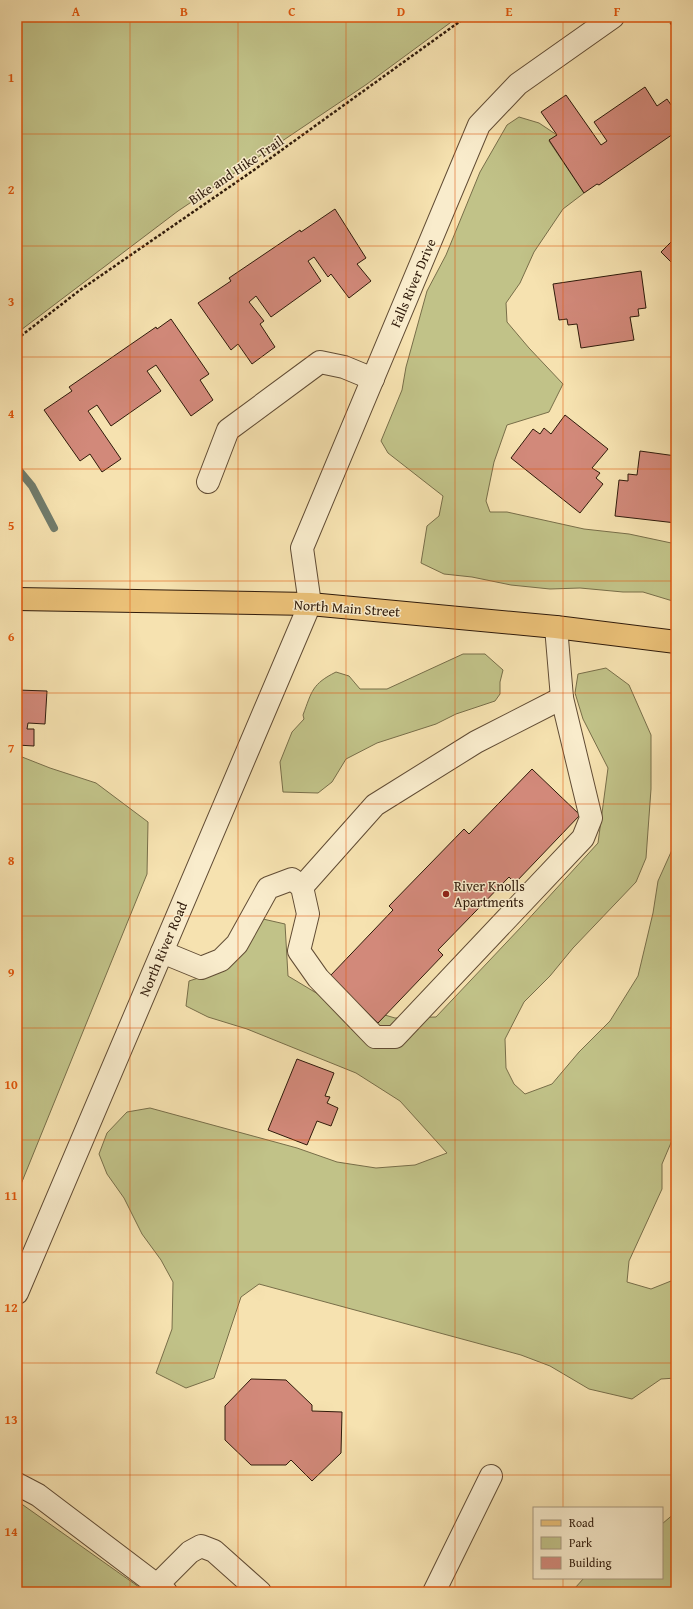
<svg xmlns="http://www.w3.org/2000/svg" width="693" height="1609" viewBox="0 0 693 1609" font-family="'Gentium Book Plus',serif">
<rect width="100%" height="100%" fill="#f6e2b0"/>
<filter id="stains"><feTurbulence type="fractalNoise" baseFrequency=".005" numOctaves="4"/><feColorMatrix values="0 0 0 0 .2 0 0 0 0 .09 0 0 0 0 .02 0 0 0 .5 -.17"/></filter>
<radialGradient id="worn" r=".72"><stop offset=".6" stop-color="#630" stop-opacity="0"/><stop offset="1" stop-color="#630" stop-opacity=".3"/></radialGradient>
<g fill="#c1c288" stroke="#786e49">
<path d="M17,17H458L367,84L178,211L17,333Z"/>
<path d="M519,117L539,123L557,135L549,141L584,193L563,209L534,252L520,283L506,303L507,322L529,348L563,384L549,412L507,425L494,462L486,501L490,512H507L584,529L629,534L676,544V602L643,592H623L580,588L550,589L511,585L472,577L444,574L421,563L427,526L439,516L443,496L388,453L381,441L402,390L406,367L427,291L446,255L480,172L507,125Z"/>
<path d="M463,654H485L503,670L500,682V694L495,701L456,714L436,724L377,743L346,759L332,782L318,793L283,792L280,762L292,732L304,719L303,715C312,691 312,684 336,672L349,676L360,689H387Z"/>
<path d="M606,668L629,685L651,735V789L646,858L636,882L573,948L550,976L524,1002L505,1039L506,1068L514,1084L525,1094L552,1084L579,1052L610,1021L638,976L653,913L658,881L676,841V1131L662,1164V1189L629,1261L627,1282L651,1289L676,1279V1378L661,1379L632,1399L589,1389L550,1366L521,1355L259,1284L241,1297L214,1378L186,1388L156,1373L172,1329L173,1282L161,1260L142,1234L124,1198L107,1174L99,1154L107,1133L127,1112L150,1108L297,1148L337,1162L376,1168L415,1165L447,1153L400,1101L356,1073L247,1029L208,1017L186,1006L189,981L220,971L263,919L285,924L288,976L323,997L395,1018L436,1017L523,925L598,843L608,768L583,719L575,693L578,674Z"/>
<path d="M17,755L50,768L96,783L148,822L147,874L17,1194Z"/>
<path d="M17,1501L23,1505L146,1592H17Z"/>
<path d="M676,1512V1592H565L575,1588L584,1578H662V1524Z"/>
</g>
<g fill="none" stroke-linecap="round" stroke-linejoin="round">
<path stroke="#717c6c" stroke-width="8" d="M17,468L32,486L54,528"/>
</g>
<g fill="#d2897a" stroke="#2f1a0a">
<path d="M676,19V32L670,23Z"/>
<path d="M645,87L657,106L667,99L676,112V132L599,185L597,184L584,193L549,140L557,135L541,112L566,95L601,145L607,141L594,122Z"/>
<path d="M335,209L366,258L357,264L371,281L349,298L331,274L328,277L314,257L308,261L321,281L271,317L256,296L249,302L264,321L260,324L275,347L252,364L238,344L231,350L198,303L231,281L229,278L300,230L301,232Z"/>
<path d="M676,237V267L661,252Z"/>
<path d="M641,271L646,308L638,309L639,316L630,317L634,340L581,348L577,324L568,325L567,319L559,320L553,284Z"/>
<path d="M171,319L209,374L200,380L213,400L191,416L156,365L147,371L161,391L111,426L97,405L88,411L121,459L102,472L90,454L80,461L44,410L72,391L69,387L156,327L157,329Z"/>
<path d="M565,415L608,449L592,468L600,473L596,478L603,484L580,513L511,458L533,429L540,434L544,428L551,434Z"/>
<path d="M640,451L676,456V523L615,516L619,480L628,481V474L637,475Z"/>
<path d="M17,690L47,691L45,724L28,723L27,729H34V746L17,745Z"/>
<path d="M532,769L580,815L515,883L509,877L438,950L443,955L378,1023L330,976L393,910L389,906L464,829L469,834Z"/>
<path d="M297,1059L334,1073L325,1096L330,1097L327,1103L338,1108L331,1126L317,1121L307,1145L268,1130Z"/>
<path d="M251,1379L286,1380L312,1405V1411L342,1412L341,1453L312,1481L291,1460L286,1465H251L225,1440V1406Z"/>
</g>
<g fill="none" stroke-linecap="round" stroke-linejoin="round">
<g stroke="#614c34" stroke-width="24">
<g id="minor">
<path d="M208,482L228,430L320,362L344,367L373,379"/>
<path d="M302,887L375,805L476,742L562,698"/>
<path d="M162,952L201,968L221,960L237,944L268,888L292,879L302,887L308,914L299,951L318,978L375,1037H395L583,838L591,818L562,698L556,627"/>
<path d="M17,1293L310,604L302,548L479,125L518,84L613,17"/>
<path d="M17,1484L38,1495L166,1592"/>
<path d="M157,1585L190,1552L201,1546L214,1551L260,1592"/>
<path d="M434,1592L491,1476"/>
</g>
</g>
<g stroke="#2f1a0a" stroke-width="24">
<path id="major" d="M17,599L310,604L556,627L676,642"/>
</g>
<path stroke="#2f1a0a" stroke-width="2.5" stroke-dasharray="3 2" stroke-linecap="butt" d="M17,339L80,290L254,170L466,17"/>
<use href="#minor" stroke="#f9eccc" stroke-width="22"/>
<use href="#major" stroke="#ebc178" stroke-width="22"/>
</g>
<path fill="none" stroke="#df560c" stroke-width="1" stroke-opacity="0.55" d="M130,17V1592M238,17V1592M346,17V1592M455,17V1592M563,17V1508M17,134H676M17,246H676M17,357H676M17,469H676M17,581H676M17,693H676M17,804H676M17,916H676M17,1028H676M17,1140H676M17,1252H676M17,1363H676M17,1475H676M563,1578V1592"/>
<circle fill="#8f2418" stroke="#f9eccc" stroke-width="1.5" cx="446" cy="894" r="4"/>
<g text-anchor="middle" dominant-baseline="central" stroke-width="3" stroke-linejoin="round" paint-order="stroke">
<g font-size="14" fill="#2f1a0a" stroke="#f9eccc">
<text transform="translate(236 170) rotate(-34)">Bike and Hike Trail</text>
<text transform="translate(413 283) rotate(-67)">Falls River Drive</text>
<text transform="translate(347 608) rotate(4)">North Main Street</text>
<text transform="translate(163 949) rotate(-67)">North River Road</text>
</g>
<g font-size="14" fill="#2f1a0a" stroke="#f9eccc" text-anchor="start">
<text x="454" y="886">River Knolls<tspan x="454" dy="16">Apartments</tspan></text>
</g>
</g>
<rect width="693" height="1609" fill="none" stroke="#f6e2b0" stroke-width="44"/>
<rect x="533" y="1507" width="130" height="72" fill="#f9eccc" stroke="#a8987e"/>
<rect x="541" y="1520" width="20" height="6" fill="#ebc178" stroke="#a8987e"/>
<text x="569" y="1527" font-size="12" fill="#2f1a0a">Road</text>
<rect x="541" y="1537" width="20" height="12" fill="#c1c288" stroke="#a8987e"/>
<text x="569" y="1547" font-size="12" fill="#2f1a0a">Park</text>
<rect x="541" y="1557" width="20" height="12" fill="#d2897a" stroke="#a8987e"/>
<text x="569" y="1567" font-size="12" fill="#2f1a0a">Building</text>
<rect x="22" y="22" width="649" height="1565" fill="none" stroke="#df560c" stroke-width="1.5"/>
<g font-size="13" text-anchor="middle" font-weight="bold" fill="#df560c">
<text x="76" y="16">A</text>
<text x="184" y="16">B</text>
<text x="292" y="16">C</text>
<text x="401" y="16">D</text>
<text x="509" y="16">E</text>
<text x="617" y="16">F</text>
<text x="11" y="82">1</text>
<text x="11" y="194">2</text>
<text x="11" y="306">3</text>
<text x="11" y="418">4</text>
<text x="11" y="530">5</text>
<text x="11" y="641">6</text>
<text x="11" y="753">7</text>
<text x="11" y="865">8</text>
<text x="11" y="977">9</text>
<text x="11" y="1089">10</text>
<text x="11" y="1200">11</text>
<text x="11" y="1312">12</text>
<text x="11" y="1424">13</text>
<text x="11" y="1536">14</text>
</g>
<rect width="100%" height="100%" filter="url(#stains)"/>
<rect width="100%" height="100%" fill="url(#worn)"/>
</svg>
